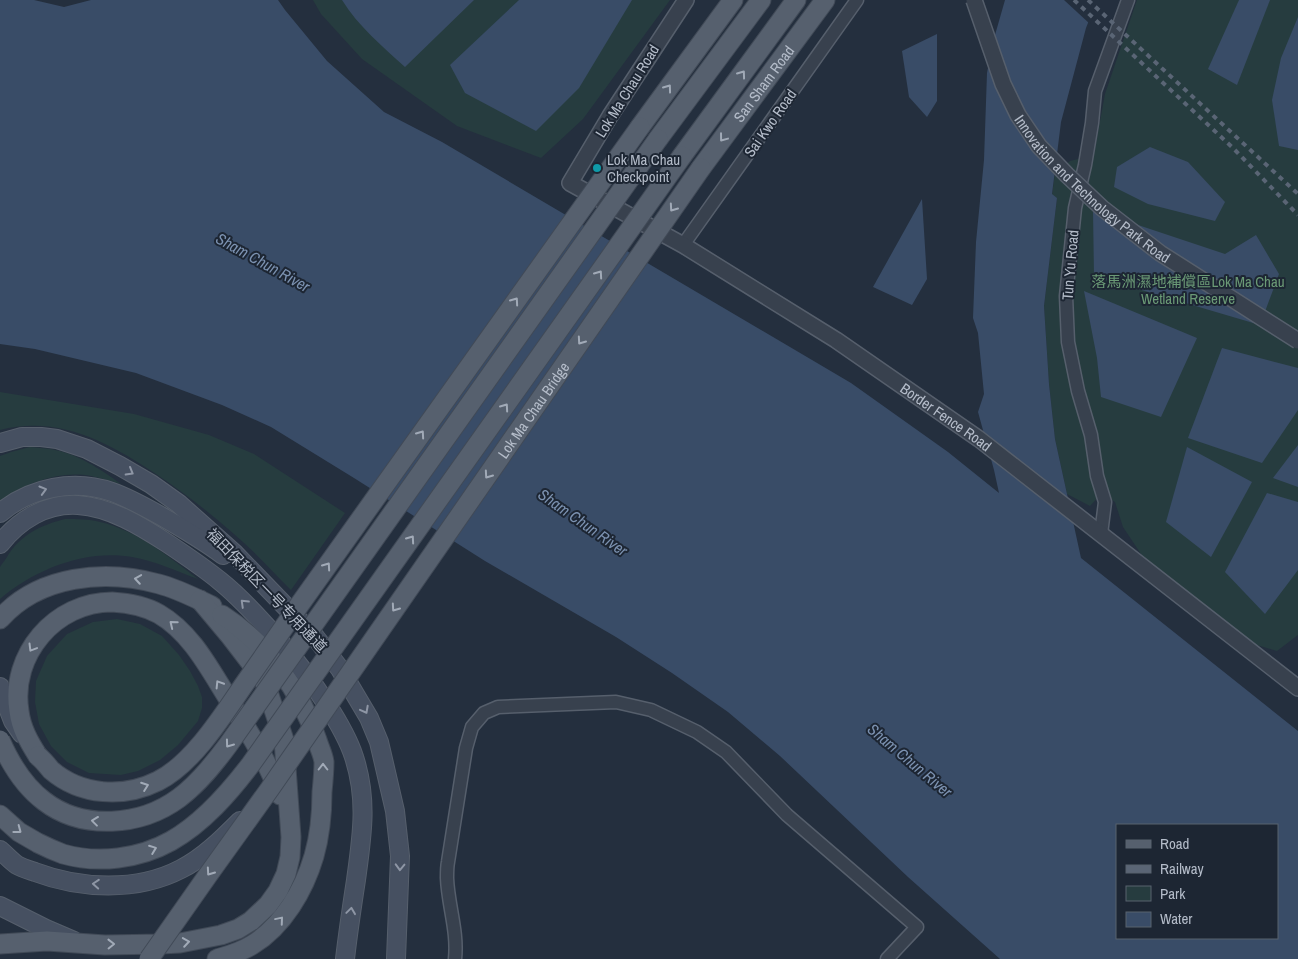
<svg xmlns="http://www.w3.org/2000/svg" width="1298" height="959" viewBox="0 0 1298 959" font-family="'Archivo Narrow','Noto Sans SC',sans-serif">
<rect width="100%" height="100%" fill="#242f3e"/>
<g fill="#263c3f">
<path d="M313,0H670L583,119L541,158L457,126L362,59L321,14Z"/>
<path d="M1137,0H1298V635L1277,651L1250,643L1143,557L1123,527L1115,502L1102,493L1090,506L1067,494L1055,439L1049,384L1044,306L1057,198L1052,195L1055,173L1070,161L1086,157L1087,192L1105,94Z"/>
<path d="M0,392L134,414L209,435L254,454L345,513L291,590C272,571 254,551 234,534C209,512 183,492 156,474C108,442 59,415 0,430Z"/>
<path d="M30,447C37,448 44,448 50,449C77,453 100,469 121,484C112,481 101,478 91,476C60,470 25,483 0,501V456L11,452Z"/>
<path d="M65,519C77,519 89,519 100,522C138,531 168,556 198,579C176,571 155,561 132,557C86,549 35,569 0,599C0,591 0,575 0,567C2,564 5,560 7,557C20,535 41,525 65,519Z"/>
<path d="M117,619L140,624L162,636L179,655L190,671L198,686L202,697V708L198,721L178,745L160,760L138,771L121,775L89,773L67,762L51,746L39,724L35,702L36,681L47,656L67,634L93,622Z"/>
</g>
<g fill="#394c67" fill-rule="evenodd">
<path d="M0,0H34L64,7L91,0H278L285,10L327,61L384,112L442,142L851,383L948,452L999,493L994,470L978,412L984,394L978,333L973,318L976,242L984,160L987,73L993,42L1005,0H1097L1086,28L1061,122L1052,194L1057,198L1044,306L1049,384L1055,439L1081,558L1298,731V959H1000L908,877L780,756L728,712L672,673L616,637L485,561L354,478L271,427L222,405L136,373L35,349L0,344ZM1117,825H1277V938H1117Z"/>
<path d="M342,0H474L405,67C383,47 358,26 342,0Z"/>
<path d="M519,0H632L579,88L536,131L465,93L450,65Z"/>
<path d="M1239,0H1270L1237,85L1208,69Z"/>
<path d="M1298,17V150L1279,146L1272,100L1281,58Z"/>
<path d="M937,34V101L927,117L909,97L902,51Z"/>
<path d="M1150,147L1188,162L1225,202L1215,221L1148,204L1114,187L1117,167Z"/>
<path d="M922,199L927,279L912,305L873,287Z"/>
<path d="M1093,210L1225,254L1256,235L1279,274L1260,325L1094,276Z"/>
<path d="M1084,291L1197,338L1161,417L1101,397L1097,358Z"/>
<path d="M1222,348L1298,368V410L1262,463L1188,438Z"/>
<path d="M1298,445V487L1273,478Z"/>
<path d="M1187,447L1252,482L1211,557L1166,522Z"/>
<path d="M1267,493L1298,502V570L1265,614L1225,572Z"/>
</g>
<path fill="#242f3e" d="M1064,0H1100L1090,24Z"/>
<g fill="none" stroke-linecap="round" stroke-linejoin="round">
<g stroke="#565f6c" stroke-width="15">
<g id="minor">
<path d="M683,245L857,0"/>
<path d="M1101,534L1105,502L1097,476L1091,435L1078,391L1068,342L1066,296L1075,208L1085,165L1092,123L1095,91L1128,0"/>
<path d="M455,959C458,931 448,905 447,878C447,872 447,867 448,862L466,748L472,727L484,713L498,707L616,702L651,710L697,732L726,752L787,815L917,927L887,959"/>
</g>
</g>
<g stroke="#565f6c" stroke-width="18">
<g id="tertiary">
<path id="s1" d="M686,0L610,116L570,183L683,245L836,340L979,439L1298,688"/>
</g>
</g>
<g stroke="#565f6c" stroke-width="20">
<g id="secondary">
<path d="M0,443L22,437H41L57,439L87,449L120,466L151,484L179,504L234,553L316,638L340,669L369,718L379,742L395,811L400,856L396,959"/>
<path d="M0,513C31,487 74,479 112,492C129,498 145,507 161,516C182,528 203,540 223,555"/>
<path d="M0,544C19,520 46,503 78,505C110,507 141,526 167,543C185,555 203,567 220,581C240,597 258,617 276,637C294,658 311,680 326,703C337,720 348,738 354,757C368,800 362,836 356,880C352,906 348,933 345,959"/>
<path d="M0,687L13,721L22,734"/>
<path d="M0,850C6,855 11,861 17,865C22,868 29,870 35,872C80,889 137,892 181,869C203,858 222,839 240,821"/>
<path d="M0,906L46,929L74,941"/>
</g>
</g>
<g stroke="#414a57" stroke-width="21">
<g id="primary">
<path d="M640,127L733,0"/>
<path d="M658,139L761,0"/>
<path d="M682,156L796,0"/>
<path id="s2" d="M701,168L825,0"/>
<path d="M0,619C39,575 105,569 159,584C178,589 195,598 212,606"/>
<path d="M38,756C29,742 21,728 19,711C10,655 55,602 112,602C128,603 145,606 159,614C190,632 208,666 226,695C246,728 267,759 280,795"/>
<path d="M0,815L19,832L38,843"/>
<path d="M0,944L47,941L105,945L161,944L180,943L221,935L238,929L251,921L268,905L278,891L286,874L290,857L291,837L284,740L264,680L231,637L200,600"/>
<path d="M217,959C230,955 241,952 252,945C283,926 304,890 314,856C320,835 322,813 322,792C323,782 324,771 324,762C323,754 319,747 317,740C301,691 266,643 222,615"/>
</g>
</g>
<use href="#minor" stroke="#38414e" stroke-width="12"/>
<use href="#tertiary" stroke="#38414e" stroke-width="15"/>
<use href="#secondary" stroke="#465061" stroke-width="18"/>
<use href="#primary" stroke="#56606e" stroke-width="19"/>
<g stroke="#5a6575" stroke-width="4" stroke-dasharray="5 5" stroke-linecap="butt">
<path d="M1074,0L1233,148L1298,215"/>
<path d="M1088,0L1298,194"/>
</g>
<g stroke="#565f6c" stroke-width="18" stroke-linecap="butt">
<g id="tertiary-bridge">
<path id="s3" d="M974,0L1003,84L1018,115L1039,146L1067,175L1102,208L1160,253L1298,341"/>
</g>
</g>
<g stroke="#414a57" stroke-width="21" stroke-linecap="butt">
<g id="primary-bridge">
<path d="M0,740C10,763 24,786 44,801C83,831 141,826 179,798C199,783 214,764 228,745L658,139"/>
<path d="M38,756C43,760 47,765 51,770C81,796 124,798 158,781C192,764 222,717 243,686C262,659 281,631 300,604C413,445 526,286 640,127"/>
<path d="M38,843C46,847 55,851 63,854C98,864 139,859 171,841C203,823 229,793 251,764L682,156"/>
<path id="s4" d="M149,959L208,875L269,790L701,168"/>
</g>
</g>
<use href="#tertiary-bridge" stroke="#38414e" stroke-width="15"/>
<use href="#primary-bridge" stroke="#56606e" stroke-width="19"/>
</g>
<defs><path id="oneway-chevron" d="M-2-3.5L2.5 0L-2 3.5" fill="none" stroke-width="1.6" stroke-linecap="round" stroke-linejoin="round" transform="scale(1.25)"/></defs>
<g stroke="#a1aab7">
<use href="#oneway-chevron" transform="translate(742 74) rotate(-54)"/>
<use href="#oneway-chevron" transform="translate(668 88) rotate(-54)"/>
<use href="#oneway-chevron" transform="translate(723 138) rotate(127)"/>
<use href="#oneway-chevron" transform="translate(673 208) rotate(125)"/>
<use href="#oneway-chevron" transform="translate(599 274) rotate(-55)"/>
<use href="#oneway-chevron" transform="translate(515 301) rotate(-55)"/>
<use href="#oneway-chevron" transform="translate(581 341) rotate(125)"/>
<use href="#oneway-chevron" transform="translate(505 407) rotate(-55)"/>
<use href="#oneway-chevron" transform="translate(421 434) rotate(-55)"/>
<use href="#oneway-chevron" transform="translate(488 475) rotate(125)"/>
<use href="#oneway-chevron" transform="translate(411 539) rotate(-55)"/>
<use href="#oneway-chevron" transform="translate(327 566) rotate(-55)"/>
<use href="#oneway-chevron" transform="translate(138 579) rotate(-171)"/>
<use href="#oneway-chevron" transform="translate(395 608) rotate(125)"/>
<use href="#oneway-chevron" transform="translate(173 624) rotate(-141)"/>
<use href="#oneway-chevron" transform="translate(32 648) rotate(121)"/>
<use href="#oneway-chevron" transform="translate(219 684) rotate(-122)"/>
<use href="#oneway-chevron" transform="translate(229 744) rotate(126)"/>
<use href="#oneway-chevron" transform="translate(323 767) rotate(-90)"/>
<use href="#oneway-chevron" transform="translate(145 786) rotate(-20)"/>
<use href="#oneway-chevron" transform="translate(95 821) rotate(-173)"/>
<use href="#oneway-chevron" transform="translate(18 830) rotate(37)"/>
<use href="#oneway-chevron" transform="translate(153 849) rotate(-21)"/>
<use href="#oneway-chevron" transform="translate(210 872) rotate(125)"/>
<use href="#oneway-chevron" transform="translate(280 920) rotate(-50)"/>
<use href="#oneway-chevron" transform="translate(186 942) rotate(-9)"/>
<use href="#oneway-chevron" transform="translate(111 944) rotate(-1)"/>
</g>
<g stroke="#8e96a5">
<use href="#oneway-chevron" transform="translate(130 472) rotate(30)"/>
<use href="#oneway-chevron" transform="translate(43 490) rotate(-16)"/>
<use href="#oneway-chevron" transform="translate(244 603) rotate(-136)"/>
<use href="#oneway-chevron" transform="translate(365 710) rotate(62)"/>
<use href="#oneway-chevron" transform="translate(400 867) rotate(92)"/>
<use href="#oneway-chevron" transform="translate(96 884) rotate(-176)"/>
<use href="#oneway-chevron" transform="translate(351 911) rotate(-82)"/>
</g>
<circle fill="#0f9aa8" stroke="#1d2633" stroke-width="2" cx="597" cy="168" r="5"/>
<g text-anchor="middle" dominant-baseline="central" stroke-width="4" stroke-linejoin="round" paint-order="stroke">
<g font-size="15" fill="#b4bcc9" stroke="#1d2633">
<text stroke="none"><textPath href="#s2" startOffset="105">San Sham Road</textPath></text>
<text transform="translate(627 91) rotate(-58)">Lok Ma Chau Road</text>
<text transform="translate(770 123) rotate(-55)">Sai Kwo Road</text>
<text stroke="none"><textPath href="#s3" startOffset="229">Innovation and Technology Park Road</textPath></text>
<text transform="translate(1070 265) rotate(-85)">Tun Yu Road</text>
<text stroke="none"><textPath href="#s4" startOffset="670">Lok Ma Chau Bridge</textPath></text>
<text stroke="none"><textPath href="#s1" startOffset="660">Border Fence Road</textPath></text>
<text transform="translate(267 590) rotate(46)">福田保税区一号专用通道</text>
</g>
<g font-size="15" fill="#b4bcc9" stroke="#1d2633" text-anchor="start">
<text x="607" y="159">Lok Ma Chau<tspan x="607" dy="17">Checkpoint</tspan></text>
</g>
<g font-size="15" fill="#6b9a76" stroke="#1d2633">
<text x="1188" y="281">落馬洲濕地補償區Lok Ma Chau<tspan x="1188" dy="17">Wetland Reserve</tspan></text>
</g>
<g font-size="16" font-style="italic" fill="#7c92b1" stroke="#1d2633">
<text transform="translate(263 262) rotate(29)">Sham Chun River</text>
<text transform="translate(583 522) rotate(35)">Sham Chun River</text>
<text transform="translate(910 760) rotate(40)">Sham Chun River</text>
</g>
</g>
<rect x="1116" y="824" width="162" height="115" fill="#1d2633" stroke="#59626f"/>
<rect x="1126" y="840" width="25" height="8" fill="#56606e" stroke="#59626f"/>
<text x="1160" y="849" font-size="15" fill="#b4bcc9">Road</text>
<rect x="1126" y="865" width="25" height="8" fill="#5a6575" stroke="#59626f"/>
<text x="1160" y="874" font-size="15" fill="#b4bcc9">Railway</text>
<rect x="1126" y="886" width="25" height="15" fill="#263c3f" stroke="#59626f"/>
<text x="1160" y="899" font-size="15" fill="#b4bcc9">Park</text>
<rect x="1126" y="912" width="25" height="15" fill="#394c67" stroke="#59626f"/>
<text x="1160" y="924" font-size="15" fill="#b4bcc9">Water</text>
</svg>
